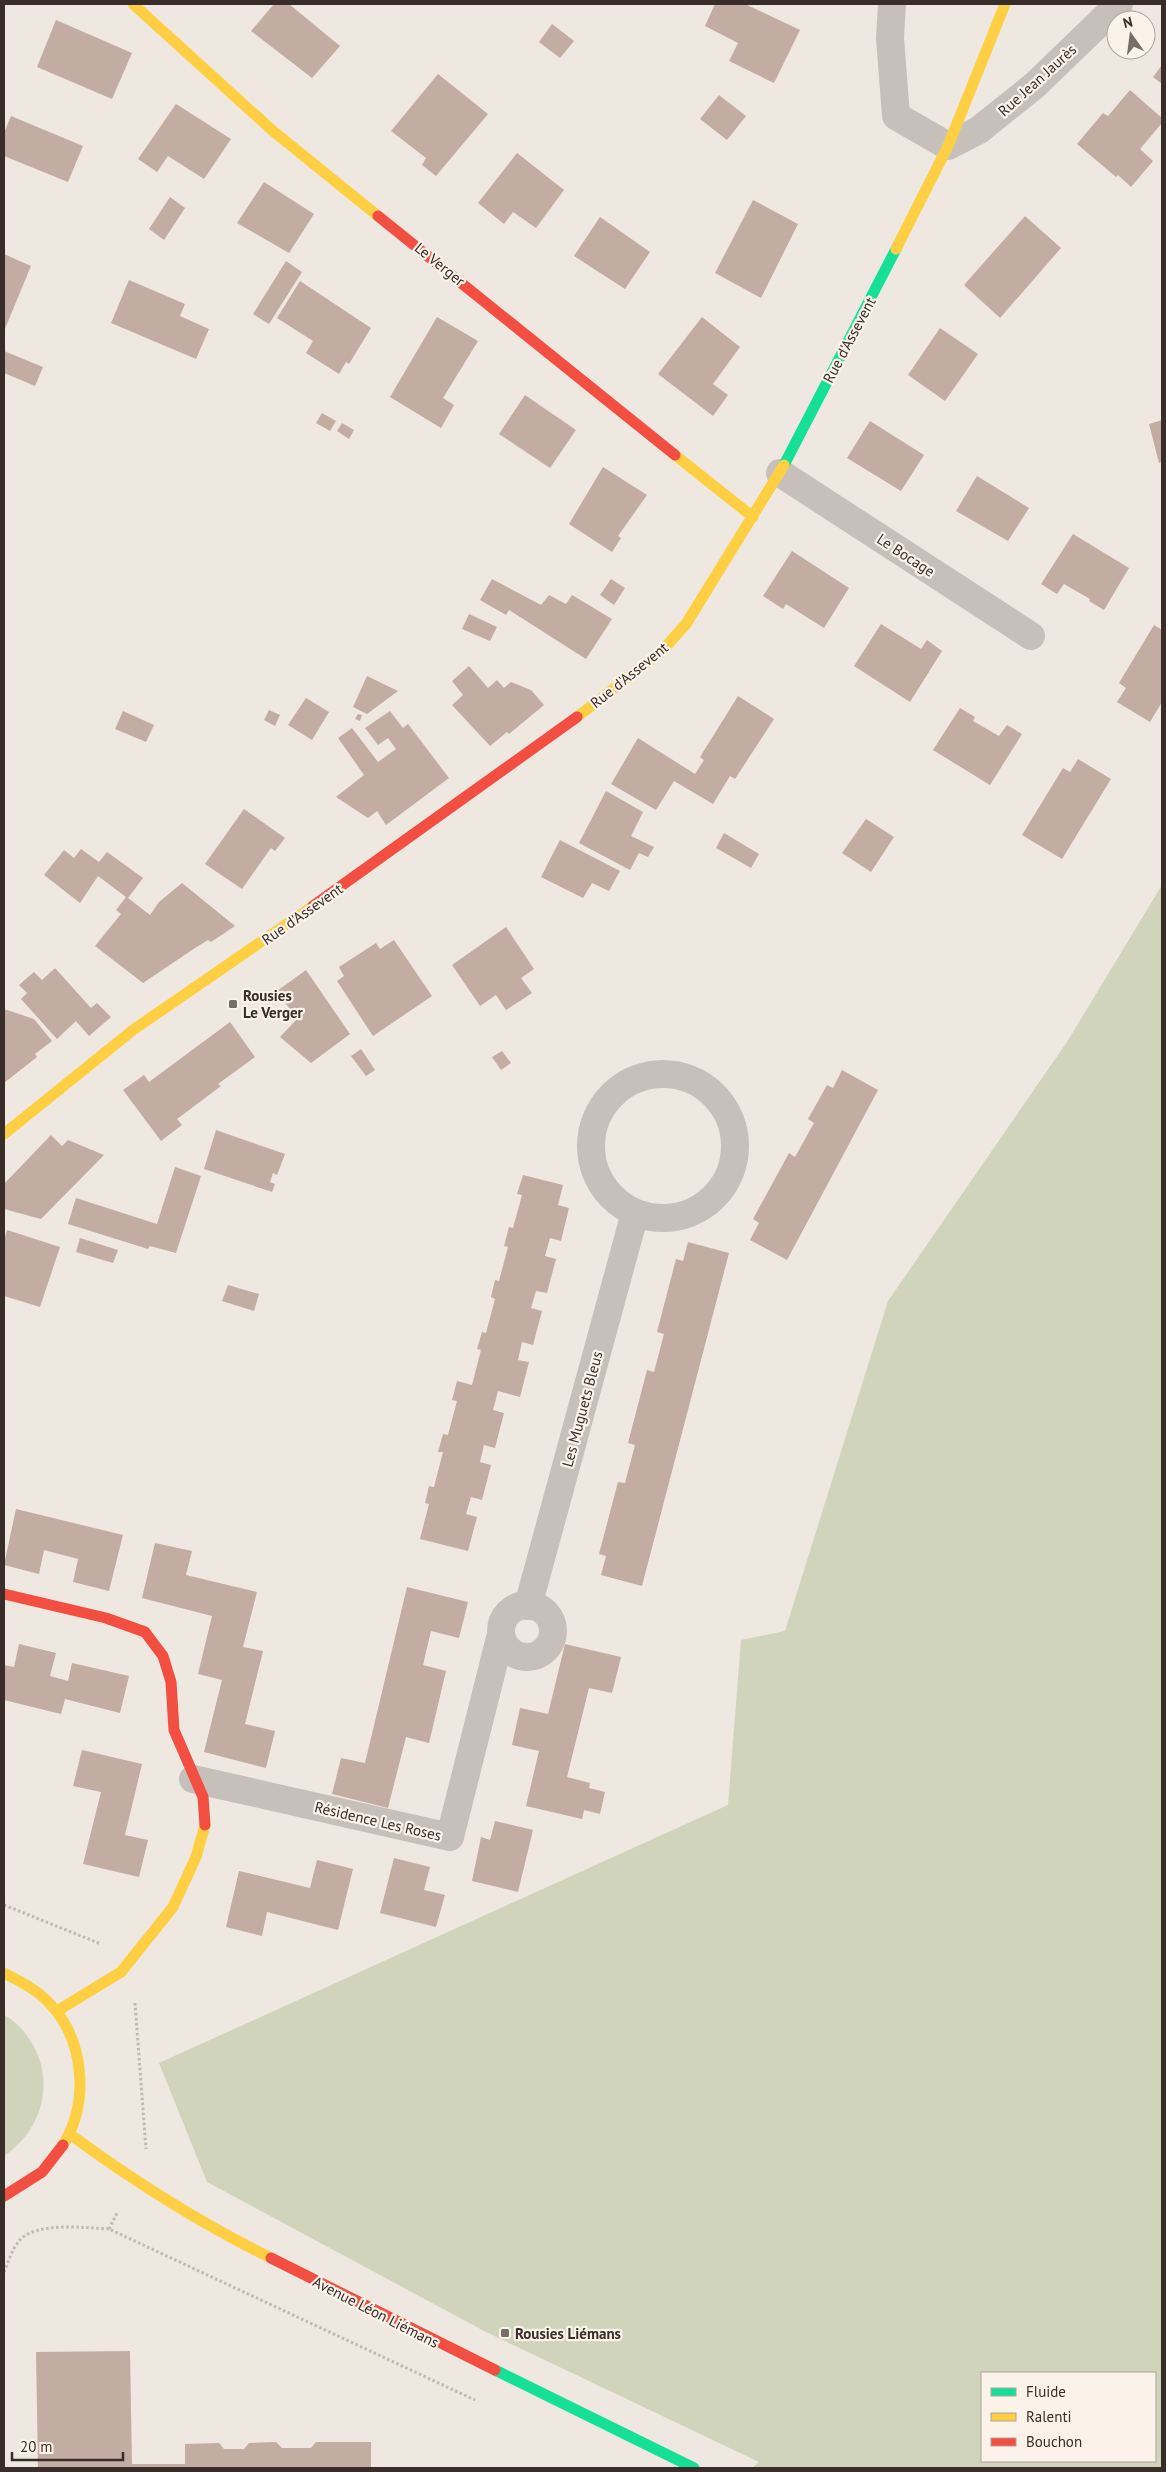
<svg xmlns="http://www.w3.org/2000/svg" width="1166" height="2472" viewBox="0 0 1166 2472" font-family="'PT Sans',sans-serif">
<rect width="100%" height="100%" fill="#eee8e1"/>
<g fill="#cfd4ba" fill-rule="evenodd">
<path d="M1162,885V2468H752L759,2462L486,2332L207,2182L159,2063L728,1805L741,1640L785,1631L888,1301L1067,1042ZM1155,2373V2461H982V2373Z"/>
<path d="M4,2015C16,2021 26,2033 33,2045C55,2084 41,2131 4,2156Z"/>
</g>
<g fill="#c3aca2">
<path d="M274,4H289L340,46L312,78L251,31Z"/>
<path d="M715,4H745L800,30L774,83L729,61L738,43L705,26Z"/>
<path d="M56,20L132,53L112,99L37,67Z"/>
<path d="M552,24L574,41L560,58L539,42Z"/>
<path d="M1162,65V84L1153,77Z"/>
<path d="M438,74L488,114L436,176L422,165L426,158L391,131Z"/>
<path d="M1130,90L1162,118V123L1140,149L1153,161L1131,187L1118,175L1116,177L1077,144L1103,113L1108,116Z"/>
<path d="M719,95L746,116L727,140L700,119Z"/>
<path d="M176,104L231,139L204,179L168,156L157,172L138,159Z"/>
<path d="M11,116L83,146L68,182L4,156V133Z"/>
<path d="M517,153L564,190L536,228L513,212L504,224L478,203Z"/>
<path d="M264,182L314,214L289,253L237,223Z"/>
<path d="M170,197L185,208L164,240L149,229Z"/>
<path d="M753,200L798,224L761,298L715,273Z"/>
<path d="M1025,216L1061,248L1000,318L964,285Z"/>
<path d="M600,217L650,252L625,289L574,256Z"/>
<path d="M4,254L31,266L4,331Z"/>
<path d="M286,261L302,272L269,324L253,314Z"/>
<path d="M129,280L185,304L180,316L209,329L196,359L111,323Z"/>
<path d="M300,281L371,328L349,364L346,362L339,374L306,353L313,341L277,318Z"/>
<path d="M437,317L478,341L443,398L454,405L441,428L390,397Z"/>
<path d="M702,317L740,347L713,384L728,395L713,416L658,374Z"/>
<path d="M940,328L978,354L945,401L908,375Z"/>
<path d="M4,351L43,367L35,386L4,373Z"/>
<path d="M525,395L576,430L550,468L499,434Z"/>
<path d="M322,413L336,421L330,431L316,423Z"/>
<path d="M1162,420V462L1159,463L1149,424Z"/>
<path d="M870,421L924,455L901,491L847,458Z"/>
<path d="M342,423L354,430L349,439L337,431Z"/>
<path d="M603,467L647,495L618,536L621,538L612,552L569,524Z"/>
<path d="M977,476L1029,508L1008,541L956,511Z"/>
<path d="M1073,534L1129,568L1104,610L1089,601L1090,599L1064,584L1057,594L1041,584Z"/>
<path d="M792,551L849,588L824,628L786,604L783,609L763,596Z"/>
<path d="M492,579L541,605L549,595L566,604L572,595L612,619L586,659L509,610L506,615L480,600Z"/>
<path d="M611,579L625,588L614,605L600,595Z"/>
<path d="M469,614L497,627L490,641L462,629Z"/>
<path d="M881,624L921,649L927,640L942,651L910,702L854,666Z"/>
<path d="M1154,625L1162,630V702L1150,722L1117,702L1126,688L1119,683Z"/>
<path d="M469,666L488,688L497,680L504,688L511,682L531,690L544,705L509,734L507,732L490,746L452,705L463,695L452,681Z"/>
<path d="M367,676L398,691L367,714L353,707Z"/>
<path d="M738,696L774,719L735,779L730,776L713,804L674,781L656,810L611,784L638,738L695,774L704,760L700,757Z"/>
<path d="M306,698L329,712L312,740L288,725Z"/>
<path d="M960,708L975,717L973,721L999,736L1007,725L1022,734L990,785L933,750Z"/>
<path d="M269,710L280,715L275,726L264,720Z"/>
<path d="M123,711L154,725L146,742L115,729Z"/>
<path d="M390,711L403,728L408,724L449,778L386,825L377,811L368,818L336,797L364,775L338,738L352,728L378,762L396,749L388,738L378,745L365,728Z"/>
<path d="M358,714L362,715L360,721L355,719Z"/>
<path d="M1078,759L1111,779L1062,859L1022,835L1063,768L1070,772Z"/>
<path d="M606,791L643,812L631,836L654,847L648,857L639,853L630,870L579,843Z"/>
<path d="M244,809L285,838L275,851L271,848L242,889L205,864Z"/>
<path d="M866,819L894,837L871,872L842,853Z"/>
<path d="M724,833L759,854L751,868L716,848Z"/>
<path d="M560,840L620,871L609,891L592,883L583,898L541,877Z"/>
<path d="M81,849L99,862L107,852L143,878L128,898L150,915L159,902L182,883L235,926L211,942L208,940L195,948L143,983L95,946L121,914L116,910L126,897L98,876L80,903L44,875L64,850L74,858Z"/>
<path d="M506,927L534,969L521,978L532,993L506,1010L496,995L480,1006L452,965Z"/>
<path d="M394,940L432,996L373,1036L337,981L344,976L339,967L376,943L380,949Z"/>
<path d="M55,968L91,1008L97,1003L111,1017L89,1036L76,1021L57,1039L21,999L27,993L19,985L34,972L42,980Z"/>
<path d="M306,970L350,1034L311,1063L280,1037L297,1019L277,991Z"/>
<path d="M4,1009L34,1019L52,1041L35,1054L37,1057L4,1083Z"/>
<path d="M230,1022L255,1057L218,1084L221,1086L177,1119L182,1125L161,1141L123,1090L144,1075L149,1082Z"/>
<path d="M361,1049L375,1070L366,1076L351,1056Z"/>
<path d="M502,1051L511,1063L501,1070L492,1057Z"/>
<path d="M842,1070L878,1090L787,1260L750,1240L759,1223L753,1219L789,1153L795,1157L814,1123L808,1119L827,1085L833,1088Z"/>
<path d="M216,1130L285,1154L277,1175L273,1173L270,1182L275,1184L272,1192L204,1169Z"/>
<path d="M51,1135L62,1146L68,1140L104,1155L41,1219L4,1209V1184Z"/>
<path d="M175,1167L201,1176L176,1253L150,1246L148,1249L68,1224L76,1198L157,1224Z"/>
<path d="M523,1175L563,1185L558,1205L569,1208L561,1241L550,1238L545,1256L556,1259L547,1293L536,1291L531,1308L542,1311L533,1345L522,1342L518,1360L529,1362L520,1397L498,1391L493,1410L504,1413L495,1448L484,1445L480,1462L491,1465L482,1500L471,1497L466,1514L477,1517L468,1551L420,1539L429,1504L425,1503L429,1486L434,1487L443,1452H438L443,1434L448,1435L457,1401L452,1400L457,1381L472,1385L481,1350L477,1349L482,1332L486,1333L495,1299L491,1297L495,1280L499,1281L508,1247L504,1246L509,1227L513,1228L522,1195L517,1194Z"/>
<path d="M7,1230L60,1247L40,1307L4,1296V1241Z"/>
<path d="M80,1238L118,1250L113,1263L76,1252Z"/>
<path d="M688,1242L729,1253L642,1586L601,1575L606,1556L599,1554L618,1482L625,1483L635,1445L628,1443L647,1370L654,1372L664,1334L657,1332L676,1259L683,1261Z"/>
<path d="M228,1285L259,1294L254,1311L222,1301Z"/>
<path d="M16,1509L123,1535L109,1591L73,1582L78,1559L44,1550L39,1574L4,1565Z"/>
<path d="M155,1543L192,1551L186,1575L257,1592L243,1647L263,1651L245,1724L275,1731L266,1768L204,1752L222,1680L198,1674L212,1616L142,1598Z"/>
<path d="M407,1587L468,1602L459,1638L431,1631L423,1665L446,1671L429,1743L406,1737L388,1808L332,1794L341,1758L365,1763Z"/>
<path d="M19,1644L56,1653L50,1676L68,1681L72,1663L129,1676L120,1713L65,1699L61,1714L4,1700V1665L14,1667Z"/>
<path d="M565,1644L621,1657L612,1693L589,1688L567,1777L590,1783L589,1788L605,1792L600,1814L584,1810L582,1819L526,1806L539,1751L512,1745L520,1708L548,1714Z"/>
<path d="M82,1750L142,1764L125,1835L148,1840L139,1877L83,1864L101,1792L73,1786Z"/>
<path d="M495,1821L533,1830L518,1892L472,1881L481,1837L490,1840Z"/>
<path d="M394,1858L430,1867L424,1890L445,1895L436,1927L380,1913Z"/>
<path d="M317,1860L353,1869L338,1930L267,1912L262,1936L226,1927L239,1871L310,1888Z"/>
<path d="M130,2351L132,2464H185V2444L219,2443L224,2449H244L249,2443L276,2442L282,2448H311L316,2442H371V2468H38L36,2352Z"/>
</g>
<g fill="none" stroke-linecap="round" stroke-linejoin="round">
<g stroke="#c0b8b2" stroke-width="3" stroke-dasharray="2.5 2.5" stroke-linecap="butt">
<path d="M4,1905L101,1944"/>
<path d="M135,2003L146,2149"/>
<path d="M109,2229L118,2211"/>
<path d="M4,2272C8,2263 12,2249 19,2241C36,2221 86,2228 109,2229L475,2400"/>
</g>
<g stroke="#c7c0ba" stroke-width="28">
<path d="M892,4L890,38L896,116L948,146L979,130L1035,85L1119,4"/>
<path d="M780,473L1031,636"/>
<circle cx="663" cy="1146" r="72"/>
<circle cx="527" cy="1631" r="26"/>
<path d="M528,1606L635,1213"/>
<path d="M193,1779L450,1837L500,1638"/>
</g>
<g stroke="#16e098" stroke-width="11">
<path d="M784,465L896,249"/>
<path d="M495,2370L694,2468"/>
</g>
<g stroke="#ffcf43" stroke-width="11">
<path d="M133,4L273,131L378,216"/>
<path d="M896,249L948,146L1005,4"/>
<path d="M675,455L753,517"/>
<path d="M577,717L661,652L686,624L784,465"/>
<path d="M4,1134L133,1030L313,906"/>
<path d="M4,1973C21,1982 38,1990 51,2005C85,2042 89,2103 63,2145"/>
<path d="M57,2011L121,1972L173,1907L196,1857L205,1825"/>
<path d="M71,2135C135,2182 200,2223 271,2258"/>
</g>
<g stroke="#f24e42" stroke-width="11">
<path d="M378,216L675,455"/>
<path d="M313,906L577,717"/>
<path d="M4,1594L106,1618L145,1632L163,1656L171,1682L174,1730L203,1797L205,1825"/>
<path d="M4,2196L42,2172L63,2145"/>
<path d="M271,2258L495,2370"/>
</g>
</g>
<g fill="#786e69" stroke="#fbf2e9" stroke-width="2">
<rect x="228" y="999" width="10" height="10" rx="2.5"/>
<rect x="500" y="2328" width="10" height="10" rx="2.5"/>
</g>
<g text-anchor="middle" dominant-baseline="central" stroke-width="4.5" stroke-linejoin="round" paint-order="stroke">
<g font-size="15" fill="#382d28" stroke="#fbf2e9">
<text transform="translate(1037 80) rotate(-42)">Rue Jean Jaurès</text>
<text transform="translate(440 264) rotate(39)">Le Verger</text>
<text transform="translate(849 340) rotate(-62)">Rue d'Assevent</text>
<text transform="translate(906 555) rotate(33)">Le Bocage</text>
<text transform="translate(629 675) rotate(-39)">Rue d'Assevent</text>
<text transform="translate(302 914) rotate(-35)">Rue d'Assevent</text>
<text transform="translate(582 1409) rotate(-75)">Les Muguets Bleus</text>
<text transform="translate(378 1821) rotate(13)">Résidence Les Roses</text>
<text transform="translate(376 2312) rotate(27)">Avenue Léon Liémans</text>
</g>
<g font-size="15" font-weight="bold" fill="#382d28" stroke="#fbf2e9" text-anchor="start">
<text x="243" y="995">Rousies<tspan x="243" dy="17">Le Verger</tspan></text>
<text x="515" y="2333">Rousies Liémans</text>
</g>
</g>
<rect width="1166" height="2472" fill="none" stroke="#382d28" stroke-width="10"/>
<rect x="981" y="2372" width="175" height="90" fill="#fbf2e9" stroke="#ada39c"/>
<rect x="991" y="2388" width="25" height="8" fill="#16e098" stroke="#ada39c"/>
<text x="1026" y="2397" font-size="15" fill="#382d28">Fluide</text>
<rect x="991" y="2413" width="25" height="8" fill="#ffcf43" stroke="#ada39c"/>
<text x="1026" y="2422" font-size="15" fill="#382d28">Ralenti</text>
<rect x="991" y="2438" width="25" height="8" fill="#f24e42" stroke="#ada39c"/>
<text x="1026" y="2447" font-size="15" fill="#382d28">Bouchon</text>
<g transform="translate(1131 35) rotate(346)"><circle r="24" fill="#fbf2e9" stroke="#ada39c"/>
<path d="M0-4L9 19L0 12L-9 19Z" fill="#786e69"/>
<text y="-8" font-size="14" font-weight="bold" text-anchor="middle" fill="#382d28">N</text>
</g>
<path d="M12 2452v8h111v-8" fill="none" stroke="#382d28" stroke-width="2.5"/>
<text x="20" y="2452" font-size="15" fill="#382d28" stroke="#fbf2e9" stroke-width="4" paint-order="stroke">20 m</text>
</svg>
